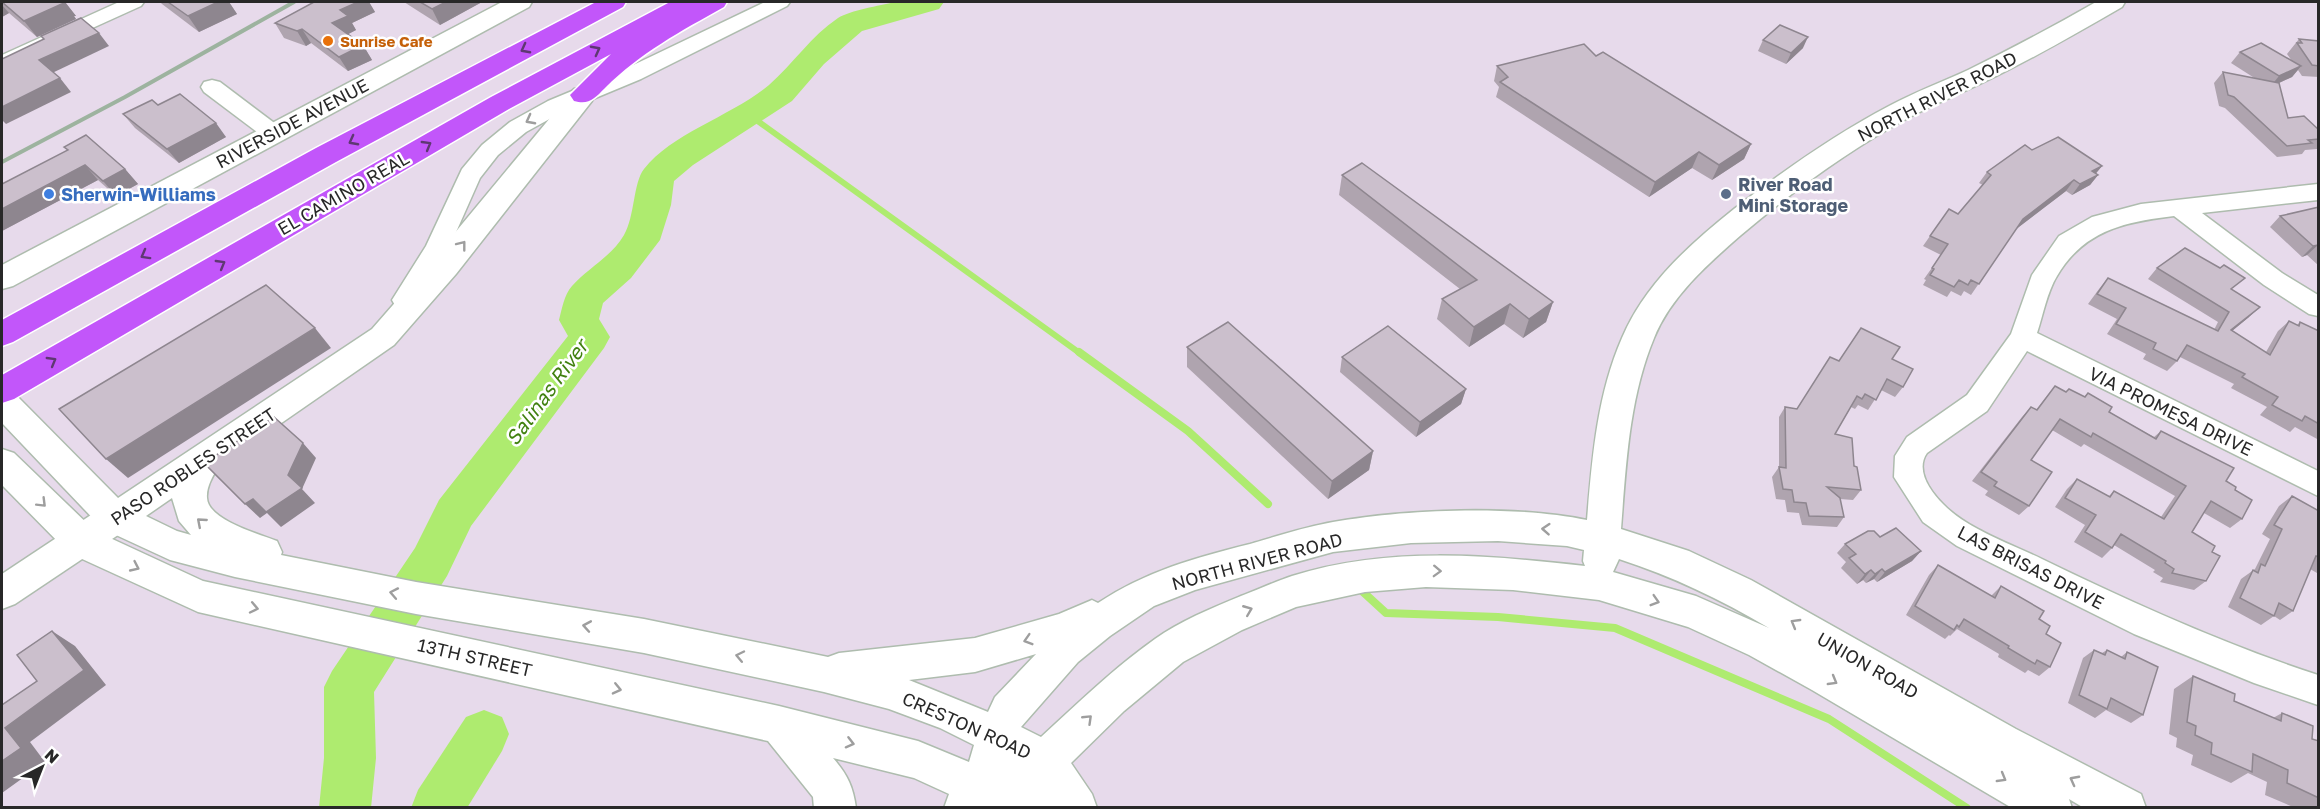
<svg xmlns="http://www.w3.org/2000/svg" width="2320" height="809" viewBox="0 0 2320 809" font-family="'Golos Text',sans-serif">
<rect width="100%" height="100%" fill="#e7daeb"/>
<g fill="none" stroke-linecap="round" stroke-linejoin="round">
<path stroke="#aeeb6f" stroke-width="6" d="M748,114L1081,354"/>
<g stroke="#aeeb6f" stroke-width="8">
<path d="M1079,352L1188,431L1268,504"/>
<path d="M1362,591L1386,613L1498,617L1615,628L1829,719L1967,808"/>
</g>
<g fill="#aeeb6f" fill-rule="evenodd">
<path d="M895,2H944L939,9L862,31L824,64L792,101L693,165L674,181L671,205L660,240L631,278L603,303L599,319L610,337L604,348L471,526L447,576L374,692L376,758L371,808H319L324,758V687L332,671L415,548L439,500L568,336L559,320C562,309 564,295 572,286C588,268 612,256 624,235C635,216 633,183 644,169C672,133 734,115 769,85C793,64 811,36 838,18C851,10 879,6 895,2Z"/>
<path d="M484,710L502,717L509,734L502,751L467,808H411L418,790L466,717Z"/>
</g>
<g stroke="#aebcae" stroke-width="3">
<g id="minor">
<path d="M119,2H144L141,6L2,69V55Z"/>
<path d="M765,2H790L787,6L641,79L564,111L526,132L498,155L480,178L449,248L414,307L405,309L396,307L392,300L426,246L462,169L482,145L510,122L548,101L625,69Z"/>
<path d="M212,80L220,82L281,128L284,133L281,138L273,140L265,138L204,92L201,87L204,82Z"/>
<path d="M2318,184V200L2202,213L2282,273L2318,295V316L2309,314L2264,285L2174,216C2125,222 2084,230 2057,276C2047,292 2043,315 2037,333L2318,471V496L2027,351L1987,411L1927,453C1915,470 1930,491 1943,504C1967,529 2011,544 2042,559C2133,603 2223,644 2318,675V705L2254,683L2134,634L1957,546L1923,522L1894,477L1895,456L1907,437L1967,395L2011,334L2032,275L2059,236L2092,217L2141,204Z"/>
</g>
</g>
<g stroke="#aebcae" stroke-width="3">
<path id="tertiary" d="M115,503L127,507L133,518L127,529L15,604L2,609V574L103,507Z"/>
</g>
<g stroke="#aebcae" stroke-width="3">
<g id="secondary">
<path d="M502,2H532L529,7L13,286L2,289V265Z"/>
<path d="M2096,2H2125L2122,7C2077,33 2032,59 1986,81C1960,94 1934,104 1908,118C1849,150 1793,191 1741,235C1708,264 1671,296 1654,338C1629,398 1626,465 1621,529L1689,551L1751,580L2016,729L2141,794L2146,808H2084L2069,799L2072,808H2012L1812,690L1749,655L1688,627L1599,600L1513,590L1426,587L1365,592L1296,607L1242,630L1183,662L1124,711L1071,763L1092,794L1097,808H944L949,794L914,778L833,758C847,774 853,786 856,808H814L813,797L768,741L198,612L69,553L2,485V449L14,453L95,531L203,581L779,706L918,741L969,762L974,745L940,728L889,709L824,692L644,653L416,614L235,577L170,560L103,529L2,423V389L14,393L118,498L372,329L434,258L574,89L583,87L592,89L596,95L592,101L456,274L394,345L218,467C213,476 206,487 207,498C208,520 259,534 277,541L282,552L281,555L416,582L644,619L828,657L839,653L975,638L1059,614L1092,600L1098,603C1147,571 1194,558 1250,544C1277,536 1305,527 1333,522C1405,509 1515,505 1587,520C1592,459 1597,395 1622,338C1645,284 1689,245 1734,209C1783,171 1834,135 1889,106C1915,92 1942,82 1968,70C2011,49 2054,26 2096,2ZM172,498L179,521L191,535L177,531L146,516ZM1498,541L1567,546L1584,550L1583,561L1585,566C1488,555 1387,546 1292,576C1274,582 1257,590 1241,596C1212,608 1180,621 1155,639C1114,668 1078,703 1041,737L1021,727L1078,662L1110,636L1154,606L1195,590L1333,552L1411,543ZM1619,559C1674,577 1720,599 1769,628L1696,596L1613,572ZM1036,654L995,697L988,712L909,680L975,672Z"/>
</g>
</g>
<g stroke="#fff" stroke-width="3">
<g id="motorway">
<path d="M596,2H626L623,7L336,162L13,342L2,346V320L316,148Z"/>
<path d="M670,2H727L724,7C681,31 640,53 605,88C594,99 589,105 574,101L570,95L611,54L509,109L14,399L2,403V375L491,97Z"/>
</g>
</g>
<use href="#minor" fill="#fff" fill-rule="evenodd"/>
<use href="#tertiary" fill="#fff" fill-rule="evenodd"/>
<use href="#secondary" fill="#fff" fill-rule="evenodd"/>
<use href="#motorway" fill="#c256fa" fill-rule="evenodd"/>
<path stroke="#9db39f" stroke-width="4" d="M2,162L125,97L294,2"/>
</g>
<g fill="#afa4af">
<path d="M2,2H65L76,16H74L76,19L37,37L9,13L2,17Z"/>
<path d="M160,2H229L237,14L199,32L162,4Z"/>
<path d="M314,2H369L375,12L352,23L356,30L348,34L363,45L372,60L348,71L311,43L306,46L284,38L275,23Z"/>
<path d="M404,2H482L440,25Z"/>
<path d="M2299,39L2319,41V77L2302,76L2298,70L2292,77L2279,83L2288,118L2319,130V147L2317,149L2305,150L2302,154L2277,157L2225,108L2219,106L2214,83L2223,72L2256,79L2231,63L2240,52L2292,61L2287,54Z"/>
<path d="M1763,40L1803,48L1786,64L1758,51Z"/>
<path d="M1596,56L1751,144L1744,159L1712,180L1692,168L1649,197L1496,97L1499,87L1494,81L1497,66Z"/>
<path d="M158,105L226,137L179,163L135,128L123,114Z"/>
<path d="M64,147L125,169L138,184L116,196L98,180L2,231V184L68,151Z"/>
<path d="M2032,150L2102,166L2096,173L2098,175L2090,185L2072,195L2066,191L2016,229L1971,295L1964,291L1961,296L1951,291L1947,297L1923,285L1926,280L1924,279L1941,255L1923,246L1930,236L1958,214L1983,185L1979,183L1987,172Z"/>
<path d="M1342,175L1553,302L1546,322L1523,338L1504,324L1469,347L1437,319L1442,299L1460,289L1339,195Z"/>
<path d="M2319,207V266L2307,255L2302,257L2270,227L2280,216Z"/>
<path d="M2157,268L2232,290L2249,317L2232,331L2266,352L2278,331L2289,321L2297,325L2300,322L2318,331L2319,330V440L2295,427L2290,432L2260,415L2267,407L2231,388L2234,384L2180,357L2177,361L2167,371L2143,359L2146,354L2107,334L2117,319L2088,304L2099,289L2108,278L2214,330L2218,322L2148,279Z"/>
<path d="M1187,347L1373,451L1369,470L1328,499L1187,367Z"/>
<path d="M1342,357L1466,389L1461,404L1416,437L1340,372Z"/>
<path d="M1892,359L1903,387L1895,397L1881,390L1868,410L1858,405L1855,409L1851,407L1835,434L1854,466L1861,490L1853,500L1840,499L1844,517L1837,527L1802,525L1799,513L1787,512L1785,500L1776,499L1772,477L1779,467V417L1785,407L1797,409L1839,361Z"/>
<path d="M2055,386L2066,392L2084,397L2088,393L2109,412L2154,437L2161,431L2226,481L2235,490L2242,519L2230,528L2204,513L2192,532L2212,552L2206,581L2194,590L2160,582L2163,578L2153,572L2155,570L2114,545L2112,548L2102,558L2074,542L2085,525L2055,507L2067,489L2077,479L2109,496L2114,491L2161,517L2175,496L2084,444L2081,447L2052,430L2031,460L2029,506L2019,515L1985,495L1988,491L1972,481L2022,417L2031,407L2036,410Z"/>
<path d="M2292,496L2319,511V572L2317,573L2310,569L2293,611L2280,620L2274,616L2261,625L2228,607L2241,579L2255,569L2270,539L2262,534L2279,506Z"/>
<path d="M1880,537L1921,551L1912,561L1877,582L1874,579L1866,583L1863,580L1857,584L1841,568L1846,562L1837,553L1845,544Z"/>
<path d="M1938,565L1991,596L2001,586L2039,619L2046,634L2050,667L2039,676L2028,670L2025,673L1998,657L1999,654L1957,629L1950,636L1949,635L1945,639L1906,615L1929,575Z"/>
<path d="M2094,650L2102,653L2107,650L2121,657L2127,652L2143,715L2131,723L2106,710L2095,718L2068,703L2083,658Z"/>
<path d="M2193,676L2234,701L2273,718L2282,713L2312,739L2319,741V807H2293L2265,795L2267,782L2248,773L2231,783L2191,765L2193,755L2176,747L2177,738L2169,734L2174,689Z"/>
</g>
<g fill="#8e868f">
<path d="M62,2H65L76,16H74L76,19L37,37L24,21Z"/>
<path d="M218,2H229L237,14L199,32L188,16Z"/>
<path d="M358,2H369L375,12L352,23L356,30L341,38L332,23L340,10Z"/>
<path d="M446,2H482L440,25L432,9Z"/>
<path d="M2,5L9,13L2,17Z"/>
<path d="M302,29L311,43L306,46L297,31Z"/>
<path d="M99,33L109,46L50,74L39,60Z"/>
<path d="M1808,37L1803,48L1786,64L1791,53Z"/>
<path d="M363,45L372,60L348,71L339,57Z"/>
<path d="M2301,66L2292,77L2270,87L2279,76Z"/>
<path d="M60,78L71,92L6,124L2,120V107Z"/>
<path d="M216,123L226,137L179,163L167,149Z"/>
<path d="M1751,144L1744,159L1712,180L1719,165Z"/>
<path d="M1699,152L1692,168L1649,197L1655,182Z"/>
<path d="M85,165L98,180L2,231V209Z"/>
<path d="M2102,166L2093,177L2092,171Z"/>
<path d="M125,169L138,184L116,196L103,181Z"/>
<path d="M2098,175L2090,185L2072,195L2080,184Z"/>
<path d="M2074,180L2066,191L2015,230L2023,219Z"/>
<path d="M2318,245L2307,255L2302,257L2313,246Z"/>
<path d="M1553,302L1546,322L1523,338L1529,319Z"/>
<path d="M1510,304L1504,324L1469,347L1474,327Z"/>
<path d="M2260,307L2249,317L2221,340L2231,330Z"/>
<path d="M315,328L331,348L128,478L106,459Z"/>
<path d="M1466,389L1461,404L1416,437L1420,422Z"/>
<path d="M303,443L316,458L302,489L315,503L281,527L267,513L260,518L245,504L288,475Z"/>
<path d="M1373,451L1369,470L1328,499L1332,481Z"/>
<path d="M1921,551L1912,561L1877,582L1885,572Z"/>
<path d="M1882,569L1874,579L1866,583L1875,574Z"/>
<path d="M1871,570L1863,580L1857,584L1865,574Z"/>
<path d="M52,631L75,646L106,685L30,742L45,762L2,793V761L5,728L84,670Z"/>
</g>
<g fill="#cbbfcc" stroke="#8e868f" stroke-width="1.5">
<path d="M2,2H62L64,3L24,21Z"/>
<path d="M168,2H218L188,16Z"/>
<path d="M314,2H358L340,10L348,16L332,23L363,45L339,57L302,29L297,31L275,23Z"/>
<path d="M420,2H446L432,9Z"/>
<path d="M81,18L99,33L39,60L60,78L2,107V59L44,39L41,36Z"/>
<path d="M1780,25L1808,37L1791,53L1763,40Z"/>
<path d="M2299,39L2319,41V66L2312,65L2297,43H2302Z"/>
<path d="M2261,43L2301,66L2279,76L2240,52Z"/>
<path d="M1584,44L1596,56L1603,52L1751,144L1719,165L1699,152L1655,182L1500,82L1508,77L1497,66Z"/>
<path d="M2223,72L2279,83L2288,118L2304,116L2319,130V139L2308,140L2312,143L2287,146L2234,97L2228,95Z"/>
<path d="M180,94L216,123L167,149L123,114L152,100L158,105Z"/>
<path d="M86,135L125,169L103,181L85,165L2,209V184L68,150L64,147Z"/>
<path d="M2058,137L2102,166L2092,171L2098,175L2080,184L2074,180L2023,219L1979,284L1971,280L1968,285L1959,280L1954,287L1930,275L1934,269L1932,268L1948,244L1930,236L1949,209L1958,214L1991,175L1987,172L2025,145L2032,150Z"/>
<path d="M1362,163L1553,302L1529,319L1510,304L1474,327L1442,299L1477,280L1342,175Z"/>
<path d="M2319,207V245H2318L2313,246L2280,216Z"/>
<path d="M2185,248L2220,268L2224,265L2245,278L2231,289L2260,307L2231,330L2270,355L2289,321L2299,326L2300,322L2319,331V424L2305,416L2302,421L2272,405L2278,397L2242,377L2245,374L2187,345L2177,361L2153,349L2156,343L2116,324L2126,308L2097,294L2108,278L2218,331L2229,312L2157,268Z"/>
<path d="M266,285L315,328L106,459L59,409Z"/>
<path d="M1228,322L1373,451L1332,481L1187,347Z"/>
<path d="M1388,326L1466,389L1420,422L1342,357Z"/>
<path d="M1861,328L1900,347L1892,359L1913,369L1903,387L1887,379L1876,400L1865,394L1862,399L1857,396L1835,434L1852,438L1854,466L1857,467L1861,490L1827,487L1840,498L1844,517L1809,516L1806,503L1794,502L1792,490L1783,489L1779,467L1786,468L1785,407L1797,409L1830,357L1839,361Z"/>
<path d="M2055,386L2066,392L2069,389L2085,397L2088,393L2112,407L2109,412L2156,439L2161,431L2234,468L2226,481L2236,487L2235,490L2252,500L2242,519L2211,501L2192,532L2215,546L2212,552L2220,556L2206,581L2172,573L2174,569L2165,563L2166,561L2121,534L2112,548L2085,532L2096,515L2065,498L2077,479L2110,497L2114,491L2164,519L2186,486L2093,433L2091,437L2060,419L2031,460L2052,472L2029,506L1994,486L1997,482L1981,472L2031,407L2037,410Z"/>
<path d="M274,417L303,443L288,475L302,488L266,512L253,499L245,504L204,463Z"/>
<path d="M2292,496L2319,511V557L2316,556L2293,611L2279,603L2274,616L2240,598L2253,570L2258,573L2261,564L2265,566L2282,529L2274,525Z"/>
<path d="M1896,528L1921,551L1885,572L1882,569L1875,574L1871,570L1865,574L1849,558L1856,554L1845,544L1868,531H1874L1880,537Z"/>
<path d="M1938,565L1995,598L2001,586L2044,611L2039,619L2050,626L2046,634L2061,643L2050,667L2037,660L2035,664L2008,648L2009,646L1964,619L1959,627L1957,625L1954,630L1915,606Z"/>
<path d="M52,631L84,670L5,728L21,748L2,761V705L37,681L17,655Z"/>
<path d="M2094,650L2105,655L2107,650L2125,659L2127,652L2158,667L2143,715L2111,698L2107,709L2079,695Z"/>
<path d="M2193,676L2235,694L2234,701L2281,721L2282,713L2313,726L2312,739L2319,741V798L2287,783L2288,770L2253,754L2252,772L2211,754L2212,743L2195,735L2196,726L2187,722Z"/>
</g>
<defs><path id="oneway-chevron" d="M-2-3.5L2.5 0L-2 3.5" fill="none" stroke-width="1.6" stroke-linecap="round" stroke-linejoin="round" transform="scale(1.5)"/></defs>
<g stroke="#5e3872">
<use href="#oneway-chevron" transform="translate(525 49) rotate(152)"/>
<use href="#oneway-chevron" transform="translate(596 50) rotate(-28)"/>
<use href="#oneway-chevron" transform="translate(353 141) rotate(152)"/>
<use href="#oneway-chevron" transform="translate(427 145) rotate(-30)"/>
<use href="#oneway-chevron" transform="translate(145 255) rotate(151)"/>
<use href="#oneway-chevron" transform="translate(221 264) rotate(-30)"/>
<use href="#oneway-chevron" transform="translate(52 361) rotate(-30)"/>
</g>
<g stroke="#9e9e9e">
<use href="#oneway-chevron" transform="translate(530 120) rotate(152)"/>
<use href="#oneway-chevron" transform="translate(462 245) rotate(-52)"/>
<use href="#oneway-chevron" transform="translate(42 503) rotate(45)"/>
<use href="#oneway-chevron" transform="translate(201 522) rotate(-139)"/>
<use href="#oneway-chevron" transform="translate(1546 529) rotate(-176)"/>
<use href="#oneway-chevron" transform="translate(135 567) rotate(25)"/>
<use href="#oneway-chevron" transform="translate(1437 571) rotate(2)"/>
<use href="#oneway-chevron" transform="translate(394 593) rotate(-169)"/>
<use href="#oneway-chevron" transform="translate(1655 601) rotate(17)"/>
<use href="#oneway-chevron" transform="translate(254 608) rotate(12)"/>
<use href="#oneway-chevron" transform="translate(1248 610) rotate(-22)"/>
<use href="#oneway-chevron" transform="translate(1795 623) rotate(-150)"/>
<use href="#oneway-chevron" transform="translate(587 626) rotate(-170)"/>
<use href="#oneway-chevron" transform="translate(1028 640) rotate(163)"/>
<use href="#oneway-chevron" transform="translate(740 656) rotate(-168)"/>
<use href="#oneway-chevron" transform="translate(1833 681) rotate(30)"/>
<use href="#oneway-chevron" transform="translate(617 689) rotate(13)"/>
<use href="#oneway-chevron" transform="translate(1088 719) rotate(-44)"/>
<use href="#oneway-chevron" transform="translate(850 743) rotate(14)"/>
<use href="#oneway-chevron" transform="translate(2002 778) rotate(30)"/>
<use href="#oneway-chevron" transform="translate(2074 780) rotate(-152)"/>
</g>
<circle fill="#e8710a" stroke="#fff" stroke-width="2" cx="328" cy="41" r="6"/>
<circle fill="#3f7fe0" stroke="#fff" stroke-width="2" cx="49" cy="194" r="6"/>
<circle fill="#5c6f8a" stroke="#fff" stroke-width="2" cx="1726" cy="194" r="6"/>
<g text-anchor="middle" dominant-baseline="central" stroke-width="5" stroke-linejoin="round" paint-order="stroke">
<g font-size="15" font-weight="bold" fill="#c56008" stroke="#fff" text-anchor="start">
<text x="340" y="41">Sunrise Cafe</text>
</g>
<g font-size="18" fill="#282828" stroke="#fff">
<text transform="translate(1937 96) rotate(-27)">NORTH RIVER ROAD</text>
<text transform="translate(292 123) rotate(-28)">RIVERSIDE AVENUE</text>
<text transform="translate(343 193) rotate(-30)">EL CAMINO REAL</text>
<text transform="translate(2171 411) rotate(26)">VIA PROMESA DRIVE</text>
<text transform="translate(193 466) rotate(-34)">PASO ROBLES STREET</text>
<text transform="translate(1257 561) rotate(-15)">NORTH RIVER ROAD</text>
<text transform="translate(2031 567) rotate(27)">LAS BRISAS DRIVE</text>
<text transform="translate(475 657) rotate(13)">13TH STREET</text>
<text transform="translate(1868 665) rotate(30)">UNION ROAD</text>
<text transform="translate(967 725) rotate(24)">CRESTON ROAD</text>
</g>
<g font-size="18" font-weight="bold" fill="#4e5e75" stroke="#fff" text-anchor="start">
<text x="1738" y="184">River Road<tspan x="1738" dy="21">Mini Storage</tspan></text>
</g>
<g font-size="18" font-weight="bold" fill="#366cbe" stroke="#fff" text-anchor="start">
<text x="61" y="194">Sherwin-Williams</text>
</g>
<g font-size="20" font-style="italic" fill="#418110" stroke="#fff">
<text transform="translate(546 392) rotate(-54)">Salinas River</text>
</g>
</g>
<rect width="2320" height="809" fill="none" stroke="#282828" stroke-width="6"/>
<g transform="translate(42 767) rotate(42)" stroke="#ffffff" stroke-width="4.5" paint-order="stroke">
<path d="M0-4.5L10 22L0 15L-10 22Z" fill="#282828"/>
<text y="-9" font-size="16" font-weight="bold" text-anchor="middle" fill="#282828">N</text>
</g>
</svg>
